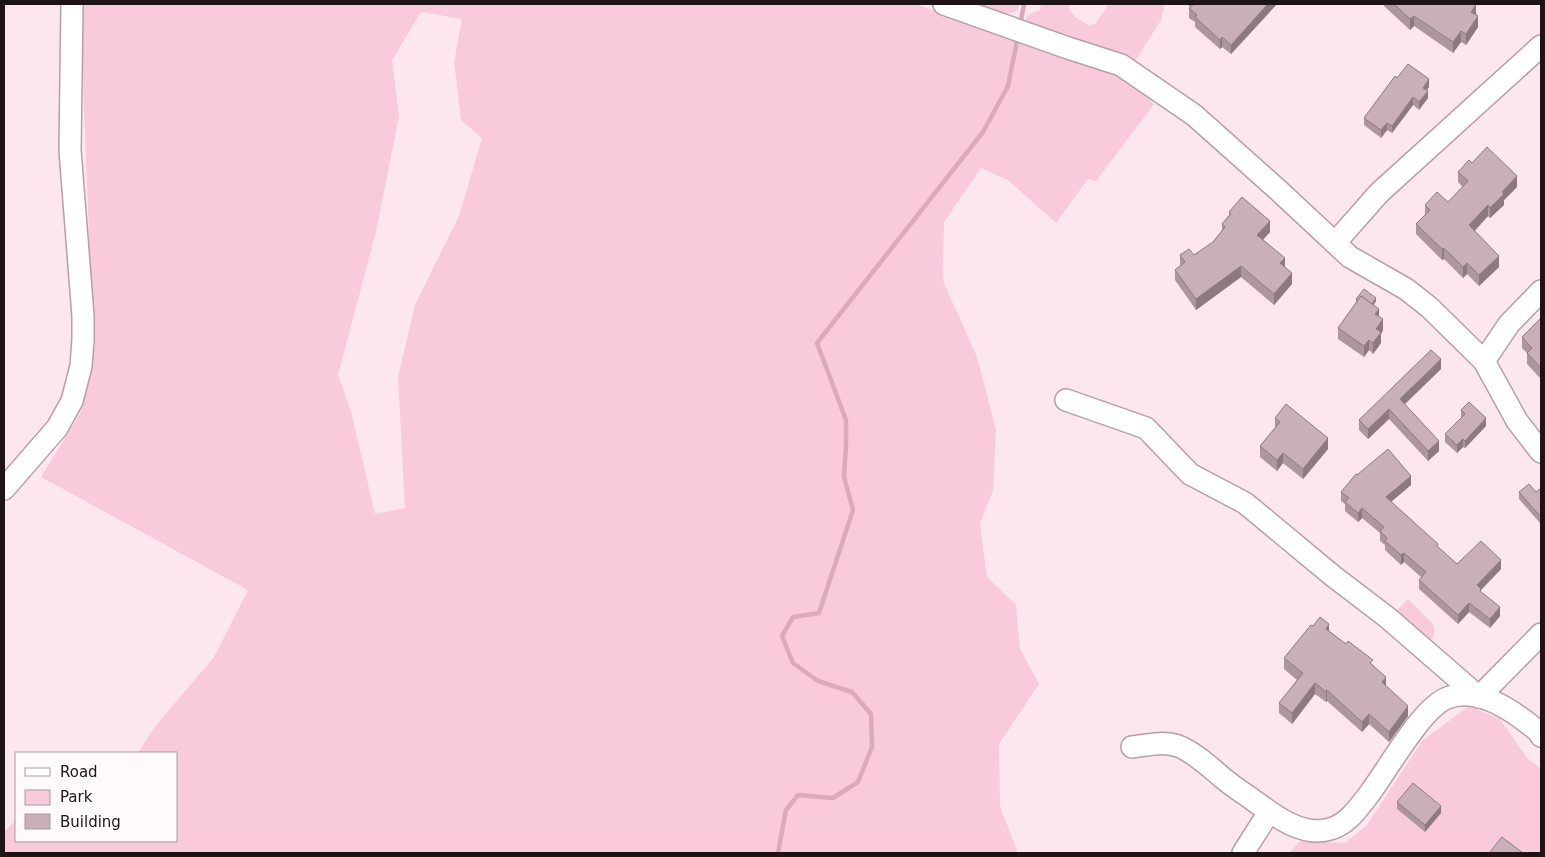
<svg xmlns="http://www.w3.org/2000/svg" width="1545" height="857" viewBox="0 0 1545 857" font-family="'DejaVu Sans',sans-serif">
<rect width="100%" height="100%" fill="#fde7ef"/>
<g fill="#f8cadb" fill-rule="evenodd">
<path d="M80,4H916L1129,81L1154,104L1096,181L1088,179L1056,223L1008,180L981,168L944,222L943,281L977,357L996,430L993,490L980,524L987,577L1016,605L1020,649L1039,684L999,744L1000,807L1018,853H4V832L16,820V841H176V753H138L153,729L214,657L248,590L41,477L81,412L86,387L92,311ZM421,12L462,19L454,62L461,120L482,138L459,216L415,305L398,377L405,508L375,514L351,411L338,375L376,232L399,116L392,60Z"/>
<path d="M967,4H1019L1018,10L1002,16Z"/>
<path d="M1041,4H1069C1069,15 1080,20 1088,25L1095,24L1109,4H1165L1161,20L1133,64L1029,27L1026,18L1030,14L1040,10Z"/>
<path d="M1408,599L1433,624C1437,632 1433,637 1428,643L1395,613Z"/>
<path d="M1469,706L1500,719L1527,758L1541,769V853H1289L1301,840L1345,843L1367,825L1422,741Z"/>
</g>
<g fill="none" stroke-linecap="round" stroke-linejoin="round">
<g stroke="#dba9bb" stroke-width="4.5">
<path d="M1020,26L1024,4"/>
<path d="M778,853L786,810L798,795L833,798L858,782L872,747L871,714L852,692L818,681L793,663L782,636L793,617L819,613L853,510L844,477L846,446V420L817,343L983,132L1008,86L1018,36"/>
</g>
<g stroke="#b89ea7" stroke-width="24">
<g id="minor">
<path d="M944,4L1068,48L1121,65L1194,115L1277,189L1350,257L1406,289L1429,307L1484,361L1517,421L1541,452"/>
<path d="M1335,243L1379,193L1541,46"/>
<path d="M1484,361L1509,324L1541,291"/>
<path d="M1066,400L1146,428L1190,474L1245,503L1333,576L1388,618L1479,697"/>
<path d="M4,489L57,428L72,401L81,366L83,340V316L70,150L72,4"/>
<path d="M1479,697L1541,634"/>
<path d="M1132,747C1147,745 1163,741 1178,746C1194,752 1211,768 1224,779C1231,785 1240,791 1249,797C1271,813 1301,838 1330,829C1346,825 1357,810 1367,797C1386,773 1420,709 1447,698C1479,685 1516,713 1539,732L1541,736"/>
<path d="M1243,853L1269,812"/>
</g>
</g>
<use href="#minor" stroke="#fff" stroke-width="21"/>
</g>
<g fill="#ad969e">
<path d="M1186,4H1277L1231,54L1222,47L1220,49L1195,27V22L1189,18V8L1191,7Z"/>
<path d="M1384,4H1475L1478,27L1466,45L1461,42L1453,53L1414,26L1410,30L1384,6Z"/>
<path d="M1397,78L1429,87L1427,90L1428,98L1419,110L1413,105L1392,133L1387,130L1381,138L1364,125V118Z"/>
<path d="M1472,163L1517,187L1504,200V205L1490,218L1488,216L1475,231L1499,267L1479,286L1467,274L1463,278L1444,259L1442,260L1416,234V224L1425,215V205L1448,202L1463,187L1458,182V172Z"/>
<path d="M1229,212L1270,232L1263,240L1285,267L1292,284L1274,305L1241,277L1196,310L1175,280V270L1180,266V255H1194L1213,242L1222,231V224L1229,215Z"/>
<path d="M1356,299L1376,301L1374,305L1379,316L1383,330L1381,334V343L1373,354L1369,350L1364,357L1338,339V328L1356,302Z"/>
<path d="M1541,318V379L1527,364V353L1522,348V337Z"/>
<path d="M1441,369L1404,404L1439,451L1428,461L1389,419L1368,439L1359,430V420Z"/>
<path d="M1461,410L1486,426L1465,448L1463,447L1457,453L1445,442V434L1461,418Z"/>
<path d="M1275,418L1328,449L1303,479L1283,463L1277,471L1260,457V446L1275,428Z"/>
<path d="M1357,475L1411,485L1391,502L1438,547L1457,564L1501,569L1481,590V592L1500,616L1490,628L1469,612L1458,624L1419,589V580L1421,577L1404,562L1401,565L1385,550V545L1380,541V533L1362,518L1358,522L1345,511V504L1341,501V492Z"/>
<path d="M1541,488L1540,523L1519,499V492H1536Z"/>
<path d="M1313,626L1329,631L1373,665L1386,686L1408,716L1389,742L1369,724L1362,732L1327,701L1326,702L1315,694L1292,724L1279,713V703L1297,680L1284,669V658Z"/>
<path d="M1397,802L1441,813L1425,832L1397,809Z"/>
</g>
<g fill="#8d7a81">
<path d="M1268,4H1277L1231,54V45Z"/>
<path d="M1476,5V16L1471,12Z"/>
<path d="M1414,16V26L1410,30V19Z"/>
<path d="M1478,16V27L1466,45V34Z"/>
<path d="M1461,31V42L1453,53V42Z"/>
<path d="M1222,37V47L1220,49V40Z"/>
<path d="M1429,79V87L1423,95V88Z"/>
<path d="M1428,91V98L1419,110V102Z"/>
<path d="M1413,97V105L1392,133V126Z"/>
<path d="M1387,123V130L1381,138V130Z"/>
<path d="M1517,176V187L1504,200V205L1490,218V208L1502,192Z"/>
<path d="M1488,205V216L1469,236V225Z"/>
<path d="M1270,221V232L1257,246V235Z"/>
<path d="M1444,248V259L1442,260V249Z"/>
<path d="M1499,256V267L1479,286V275Z"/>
<path d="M1285,258V269L1280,263Z"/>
<path d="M1467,263V274L1463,278V267Z"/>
<path d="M1241,266V277L1196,310V299Z"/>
<path d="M1292,273V284L1274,305V294Z"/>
<path d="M1376,298V301L1369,311V308Z"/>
<path d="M1379,309V320L1375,314Z"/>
<path d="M1383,319V330L1381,334V343L1373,354V343L1376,329Z"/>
<path d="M1369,340V350L1364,357V346Z"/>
<path d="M1441,359V369L1400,409V399Z"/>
<path d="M1389,409V419L1368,439V429Z"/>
<path d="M1486,418V426L1465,448V441Z"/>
<path d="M1328,438V449L1303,479V469Z"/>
<path d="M1463,439V447L1457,453V445Z"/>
<path d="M1439,441V451L1428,461V451Z"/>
<path d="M1283,453V463L1277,471V460Z"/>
<path d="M1411,476V485L1386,506V497Z"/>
<path d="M1362,508V518L1358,522V513Z"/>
<path d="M1404,553V562L1401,565V555Z"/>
<path d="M1501,560V569L1481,590V599L1477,585Z"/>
<path d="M1469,603V612L1458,624V615Z"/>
<path d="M1500,607V616L1490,628V619Z"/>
<path d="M1329,624V635L1326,629Z"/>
<path d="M1386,677V688L1382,682Z"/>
<path d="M1315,683V694L1292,724V713Z"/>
<path d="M1327,690V701L1326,702V692Z"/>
<path d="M1408,706V716L1389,742V732Z"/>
<path d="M1369,714V724L1362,732V722Z"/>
<path d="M1441,806V813L1425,832V825Z"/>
</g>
<g fill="#c9afb8" stroke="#8d7a81">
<path d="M1194,4H1268L1231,45L1222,37L1220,40L1195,17L1197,15L1189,8Z"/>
<path d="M1394,4H1475L1476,5L1471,12L1478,16L1466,34L1461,31L1453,42L1414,16L1410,19Z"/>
<path d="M1408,64L1429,79L1423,88L1428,91L1419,102L1413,97L1392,126L1387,123L1381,130L1364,118L1395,76L1397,78Z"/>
<path d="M1487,147L1517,176L1502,192L1504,194L1490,208L1488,205L1469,225L1499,256L1479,275L1467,263L1463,267L1444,248L1442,249L1416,224L1430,210L1425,205L1437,192L1448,202L1468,181L1458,172L1469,160L1472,163Z"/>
<path d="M1242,197L1270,221L1257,235L1285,258L1280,263L1292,273L1274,294L1241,266L1196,299L1175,270L1185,262L1180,255L1189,249L1194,255L1213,242L1225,227L1222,224L1231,214L1229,212Z"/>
<path d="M1364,289L1376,298L1372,304L1361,296L1358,300L1356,299Z"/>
<path d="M1361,296L1379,309L1375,314L1383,319L1376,329L1381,332L1373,343L1369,340L1364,346L1338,328Z"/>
<path d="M1541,318V368L1527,353L1532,348L1522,337Z"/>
<path d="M1431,350L1441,359L1400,399L1439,441L1428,451L1389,409L1368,429L1359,420Z"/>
<path d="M1469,402L1486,418L1465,441L1463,439L1457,445L1445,434L1465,414L1461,410Z"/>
<path d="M1286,404L1328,438L1303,469L1283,453L1277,460L1260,446L1280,422L1275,418Z"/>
<path d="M1388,449L1411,476L1386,497L1438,544L1437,546L1457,564L1481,541L1501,560L1477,585L1481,589L1480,591L1500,607L1490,619L1469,603L1458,615L1419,580L1426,572L1404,553L1401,555L1385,541L1387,538L1380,531L1384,527L1362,508L1358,513L1345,502L1349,498L1341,492L1356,474L1357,475Z"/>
<path d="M1529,484L1536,492L1541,488V515L1540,516L1519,492Z"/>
<path d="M1320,617L1329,624L1326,629L1346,644L1348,641L1373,660L1370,663L1386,677L1382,682L1408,706L1389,732L1369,714L1362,722L1327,690L1326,692L1315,683L1292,713L1279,703L1303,673L1284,658L1311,625L1313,626Z"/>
<path d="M1413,783L1441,806L1425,825L1397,802Z"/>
<path d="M1502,837L1523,853H1491L1490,852Z"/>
</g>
<rect width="1545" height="857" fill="none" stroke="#1e1418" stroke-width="10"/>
<rect x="15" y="752" width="162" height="90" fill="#fff9fb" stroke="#a59da0"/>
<rect x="25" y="768" width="25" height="8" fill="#ffffff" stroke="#a59da0"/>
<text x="60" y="777" font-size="15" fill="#1e1418">Road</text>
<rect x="25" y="790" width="25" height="15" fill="#f8cadb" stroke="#a59da0"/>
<text x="60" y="802" font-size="15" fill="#1e1418">Park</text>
<rect x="25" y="814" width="25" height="15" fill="#c9afb8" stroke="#a59da0"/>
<text x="60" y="827" font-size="15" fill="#1e1418">Building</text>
</svg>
